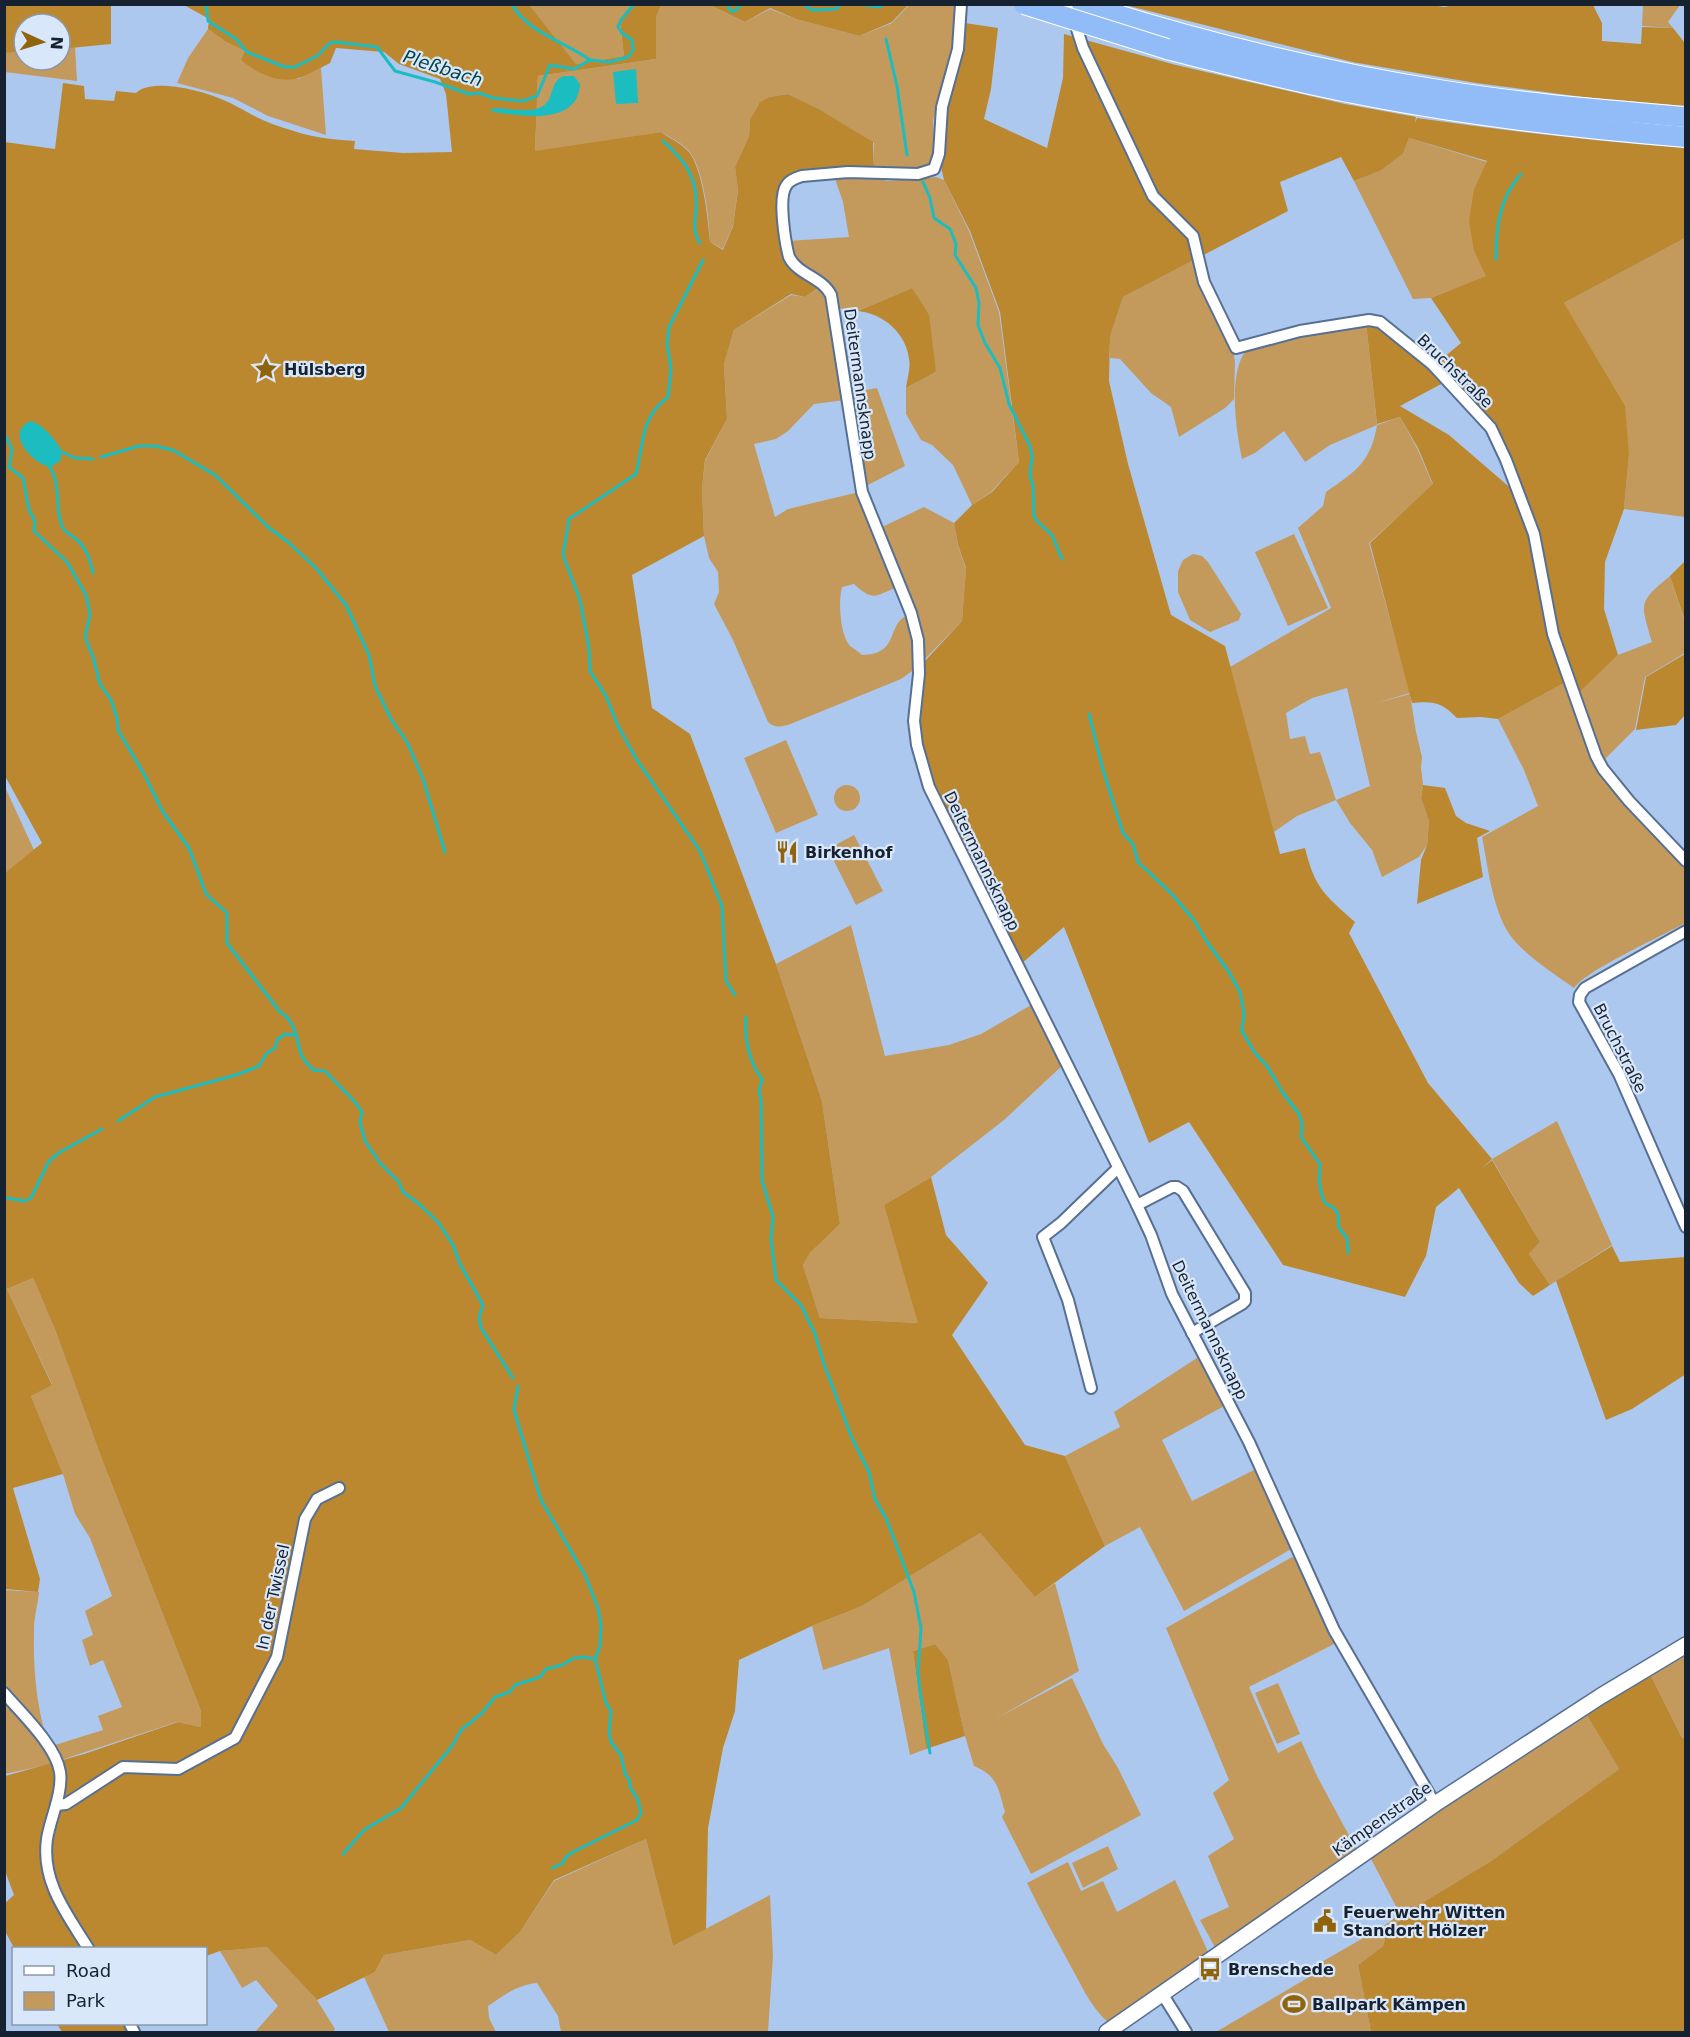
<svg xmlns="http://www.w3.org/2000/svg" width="1690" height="2037" viewBox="0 0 1690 2037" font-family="'DejaVu Sans',sans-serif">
<rect width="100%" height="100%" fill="#adc8ee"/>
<g fill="#c39a5c" fill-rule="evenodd">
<path d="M528,5H632L620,24L624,56L576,64Z"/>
<path d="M661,5H710L745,22L770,9L796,19L859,36L892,23L909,5H957L951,51L933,121L935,157L932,163L923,169L874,170V143L819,109L788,94L769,97L758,104L750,121L749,136L735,167L738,189L733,225L723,249L710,242C709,219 704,168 688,150C682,143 669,137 661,132L535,152L538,76L656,59V17Z"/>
<path d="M1643,5H1680L1668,22L1673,28L1642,26Z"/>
<path d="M208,29L226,42L246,51L241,60L298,79L321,68L326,135L268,116L233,98L177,83L188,58Z"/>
<path d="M75,47L77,81L5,72L4,53L24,52V60H60V49Z"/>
<path d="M1409,138L1487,162L1474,189V251L1487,276L1431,298L1413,299L1354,181L1380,171L1403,154Z"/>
<path d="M834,176H874L887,181L936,177L944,180L969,231L999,312L1019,462L991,492L972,505L953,465L932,445L921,440L906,414V388L936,372L912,288L858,311L837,308L834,293L795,264L788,241L849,237L843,202Z"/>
<path d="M1685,238V517L1624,509L1629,455L1564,303Z"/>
<path d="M1192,261L1217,320L1233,349L1235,362L1234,399L1225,408L1179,437L1171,407L1151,393L1120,359L1110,358V337L1123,297Z"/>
<path d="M821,287L827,297L845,400L814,404L788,431L776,439L754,444L775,517L788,509L859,492L898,587C874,596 874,602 854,584L842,587C838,601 840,635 850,646C854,649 859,652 862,655C901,654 885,625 908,615L913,631L915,669L901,679L788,725C780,727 774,728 768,722L733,640L714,604L719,592L718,572L709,558L704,536L702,489L705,461L727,419L724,364L734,330L791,295L805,297Z"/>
<path d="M1366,323L1377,425L1400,417L1417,448L1433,485L1369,543L1410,693L1376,703L1410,694L1416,732L1422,757L1421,767L1423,785L1421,798L1429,821L1427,845L1419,857L1382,877L1372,850L1350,823L1336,800L1297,816L1274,832L1230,667L1331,608L1298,528L1323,506L1326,492C1355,472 1371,462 1377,425L1330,445L1305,462L1284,431L1255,453L1242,459C1236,431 1227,370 1248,348ZM1347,688L1370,786L1336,800L1320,752L1310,754L1305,736L1290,739L1286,713L1312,698Z"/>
<path d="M877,388L905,466L864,487L850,393Z"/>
<path d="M924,507L954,523L958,546L966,569L962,621L922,662L880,528Z"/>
<path d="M1294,534L1328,608L1288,626L1255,552Z"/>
<path d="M1193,554L1202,556L1208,562L1241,614L1239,620L1210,632L1190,620L1178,592V571L1183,560Z"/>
<path d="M1670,576L1685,622V653L1645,677L1635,729L1603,761L1578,694L1618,655L1652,642C1641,603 1637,603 1670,576Z"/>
<path d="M1566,682L1594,760L1674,856L1685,867V923C1662,936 1587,970 1574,988C1553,973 1529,958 1513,939C1493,915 1488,867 1482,837L1538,806L1524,770L1498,719Z"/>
<path d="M786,740L818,815L776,833L744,758Z"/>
<path d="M4,785L34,850L6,872L4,871Z"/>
<circle cx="847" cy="798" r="13"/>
<path d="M854,835L883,891L856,905L828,849Z"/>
<path d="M851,925L885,1056L949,1045L981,1034L1033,1004L1064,1064L1004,1120L931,1177L884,1205L919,1323L820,1318L803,1265L810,1253L840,1224L822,1101L776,964Z"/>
<path d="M1557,1121L1612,1245L1550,1285L1529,1254L1540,1242L1492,1159Z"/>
<path d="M33,1278L56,1332L101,1457L201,1711V1727L177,1722L58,1761L55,1745L103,1730L98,1716L122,1707L103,1660L90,1666L82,1640L93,1635L85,1611L112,1596L90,1538L75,1514L63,1474L31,1396L52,1384L7,1289Z"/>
<path d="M1200,1356L1226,1405L1162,1440L1192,1501L1258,1468L1293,1548L1184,1611L1140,1527L1105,1546L1065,1456L1120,1427L1114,1412Z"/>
<path d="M980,1533L1035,1597L1055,1583L1079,1671L997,1718L1072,1678L1103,1744L1118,1768L1141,1815L1031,1874L1002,1817L1005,1812C998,1788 998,1776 974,1766L965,1736L948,1660L935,1644L913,1651L926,1749L910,1755L889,1648L823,1670L812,1626L862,1606Z"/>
<path d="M1292,1557L1298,1559L1336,1643L1249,1687L1278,1753L1301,1741L1318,1778L1358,1852L1217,1951L1200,1920L1229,1907L1208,1856L1234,1839L1213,1793L1229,1780L1166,1628Z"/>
<path d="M4,1590L39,1592C38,1604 34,1617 34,1629C33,1666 36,1705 47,1740L5,1690Z"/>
<path d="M1685,1650L1686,1736L1682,1738L1649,1672Z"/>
<path d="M1278,1683L1300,1734L1277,1744L1255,1693Z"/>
<path d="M4,1698L55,1763L5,1774Z"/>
<path d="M1585,1712L1619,1769L1491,1861L1412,1909L1387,1932L1383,1946L1358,1965L1371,2032H1216L1309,1977L1306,1971L1365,1937L1367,1938L1400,1914L1370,1857Z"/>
<path d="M646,1839L673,1946L770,1895L773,1956L768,2032H561L558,2016L537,1983C517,1985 504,1995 488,2006L489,2018L496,2032H389L364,1977L375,1972L384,1955L470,1940L496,1955L520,1932L554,1881Z"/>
<path d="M1108,1846L1118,1869L1083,1888L1072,1863Z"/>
<path d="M1068,1862L1081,1891L1103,1881L1117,1912L1175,1880L1210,1956L1112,2025C1092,2011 1081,1984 1069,1963C1055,1937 1040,1910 1027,1883Z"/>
<path d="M267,1947L317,2000L335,2029L333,2032H255L278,2006L256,1980L242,1988L220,1951Z"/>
</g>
<g fill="#bc882f">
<path d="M5,4L111,5V44L60,49V24H24V52L5,53Z"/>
<path d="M184,5H529L576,64L624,56L620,23L632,5H661L656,17V59L538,76L535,151L661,132C669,138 681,143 688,151C703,168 708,219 710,242L723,250L733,226L738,190L735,167L749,136L750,120L759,103L769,97L788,94L819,109L873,142L874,170L785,182L784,249L820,287L805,297L791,294L734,330L724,364L727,419L705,460L702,489L704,536L632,575L652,708L690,734L776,964L822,1101L840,1224L810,1253L803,1265L820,1318L918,1323L884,1205L931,1177L946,1235L988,1283L952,1335L1025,1445L1065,1456L1105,1546L1035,1597L980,1533L862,1606L812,1626L739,1660L735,1711L723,1748L708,1828L706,1929L673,1946L646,1839L554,1880L520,1932L496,1955L470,1940L384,1955L375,1972L317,2000L267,1947L220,1951L206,1956V1948H14L5,1931V1903L14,1895L5,1871V1776L84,1754L178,1722L201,1727V1711L101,1457L56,1332L33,1278L7,1289L52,1385L31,1396L63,1474L13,1488L40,1579L38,1592L5,1589L4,871L6,872L42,843L5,776V142L55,149L63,83L84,86L85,99L114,101L116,91L136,93C151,78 198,90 216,97C233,103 249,114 265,121C276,126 289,129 300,133C318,138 337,140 355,141L354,149L403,153L452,152L446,94L440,79L399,64L384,52L336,48L330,63C320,68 309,75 299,78C278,84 256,73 241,60L245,51L226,42L208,29L209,19Z"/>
<path d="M710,5H908L892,22L859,36L796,19L770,8L745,22Z"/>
<path d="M1432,5L1444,7L1460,4L1593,5L1602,23V41L1641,44L1642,27L1673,28L1685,43V106L1583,97L1476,83L1352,62L1125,5Z"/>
<path d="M965,23L998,28L991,89L984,119L1047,148L1063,78L1064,34L1176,65L1345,104L1416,117L1415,123L1417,118C1506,131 1596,141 1685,148V238L1564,303L1625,406L1629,455L1624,509L1605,562L1604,609L1618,655L1578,694L1552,624L1534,520L1497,430L1437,363L1461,343L1431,298L1486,276L1474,251L1469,221L1474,189L1487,161L1409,138L1403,154L1380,171L1354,181L1341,157L1280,182L1288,211L1123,297L1110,337L1109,381L1128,464L1171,615L1225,646L1280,854L1305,848C1315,889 1325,895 1355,922L1349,933L1428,1083L1492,1159L1481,1169L1492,1160L1540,1242L1529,1254L1550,1285L1533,1296L1519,1283L1459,1188L1436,1207L1426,1256L1405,1297L1283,1265L1189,1122L1149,1143L1064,927L1021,964L932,785L923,750L918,720L923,663L962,621L966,568L958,545L954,523L972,505L992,492L1019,462L1000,312L970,231L944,180L941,167L942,127Z"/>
<path d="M912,288L929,315L936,372L906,388C907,379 911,368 909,359C906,333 884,314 858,311Z"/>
<path d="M1366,323L1375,324L1435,371L1445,382L1400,406L1449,435L1514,491L1530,531L1566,682L1498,719L1481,717L1457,718C1441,702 1434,701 1412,703L1370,543L1433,484L1418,448L1400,417L1377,424Z"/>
<path d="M1685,561V621L1670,576Z"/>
<path d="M1685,654V715L1676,725L1636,730L1646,677Z"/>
<path d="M1423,785L1445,788L1456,816L1466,823L1490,831L1477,838L1483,877L1417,904L1421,860L1427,845L1429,821L1421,798Z"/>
<path d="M1612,1246L1620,1262L1685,1257L1686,1374L1632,1409L1606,1420L1556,1281Z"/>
<path d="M935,1644L948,1660L965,1736L926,1749L913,1651Z"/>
<path d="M1649,1672L1682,1738L1685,1737V2032H1371L1358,1965L1383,1946L1387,1932L1412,1909L1491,1861L1619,1769L1585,1712Z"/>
<path d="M57,2024H126L130,2032H62Z"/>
</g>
<g fill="#1bbdc0">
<path d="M636,69L638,103L616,104L613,72Z"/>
<path d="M564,76H574L580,84C578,126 522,116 493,112L490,109C506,106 529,115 543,106C555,98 549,81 564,76Z"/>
<path d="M31,421C44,425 53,438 61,449V460C57,463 53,467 48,466C34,464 3,432 31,421Z"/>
</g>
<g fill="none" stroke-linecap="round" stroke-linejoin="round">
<g stroke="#1bbdc0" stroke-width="3">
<path d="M148,4H149"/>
<path d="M206,4L208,21L236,39L247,52L285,67H295L317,56L330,43L336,42L377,47L395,71L435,82L469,94L479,93L493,98L523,101L537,96L550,65L574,69L590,60L610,62L628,57L633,50L632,40L622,33L618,27L621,20L634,4"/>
<path d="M512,4C526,32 566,42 590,60"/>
<path d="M727,4L731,11H735L742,4"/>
<path d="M803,4L812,10L836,9L841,4"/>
<path d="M857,4L880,7L884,4"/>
<path d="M886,39L897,86L907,155"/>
<path d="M663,141C680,156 695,173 696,197C698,214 690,228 700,243"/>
<path d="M923,182L930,198L934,218L950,229L956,244L955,255L976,288L979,303L978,325L985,343L1000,368L1009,404L1030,446L1032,456L1030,476L1033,485L1034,516L1037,521L1052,535L1062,559"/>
<path d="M1496,259C1496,228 1499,198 1521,174"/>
<path d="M703,260L669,327L667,344L671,369L668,397C640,418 644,442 636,474L569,519L563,555L580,600L589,648L590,671L606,696L617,724L637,760L700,851L722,906L726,981L735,995"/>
<path d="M6,437L12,449L9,467L23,478L29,510L35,521L34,531L67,562L86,595L90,614L85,637L93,657L100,684L111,700L117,718L118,730L144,774L163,812L189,848L206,894L227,913V943L280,1012C296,1021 296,1038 301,1054C303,1060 309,1065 313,1070L325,1071L355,1102L362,1112L360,1122L365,1141L380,1163L399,1182L403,1192L418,1203L438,1222L453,1245L460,1264L483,1305L479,1317L481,1328L513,1378"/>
<path d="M62,452L75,458L93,459"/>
<path d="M101,457L139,446H155L173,450L215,475L268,527L288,542L316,568L346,605L358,631L369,655L375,686L391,719L407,742L423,779L445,852"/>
<path d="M49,466C62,484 54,506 62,526C65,533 71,535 76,539C87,548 90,560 93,573"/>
<path d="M1089,714L1103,770L1123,833L1133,844L1138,862L1171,893L1194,920L1207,942L1229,972L1240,992L1244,1013L1242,1031L1255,1053L1267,1066L1283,1093L1299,1114L1302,1123L1301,1137L1320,1164L1319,1181L1322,1196L1325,1203L1335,1209L1338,1214L1339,1228L1347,1238L1348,1253"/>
<path d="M746,1017C744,1038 749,1062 762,1079L759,1092L761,1099L762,1180L773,1217L771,1239L776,1280L801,1305L815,1334L824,1364L852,1438L869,1472L875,1499L886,1518L914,1592L921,1628L918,1672L920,1692L930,1753"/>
<path d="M118,1121L155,1097L236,1075L259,1066L267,1053L275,1048L277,1040L285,1034L294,1035"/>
<path d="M7,1198L25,1201L31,1198L49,1161L60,1152L102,1129"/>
<path d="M518,1386L514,1410L541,1500L585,1575L598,1608L601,1626L600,1646L595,1659L606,1703L611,1711L609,1732L611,1742L621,1755L625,1774L629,1779L630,1787L638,1800L641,1813L637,1820L573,1852L566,1857L563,1863L552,1868"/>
<path d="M343,1854L364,1830L401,1808L452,1746L461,1730L482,1713L495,1697L510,1692L515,1685L540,1677L546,1669L562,1665L574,1658L584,1657L595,1659"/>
</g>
<g stroke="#576f92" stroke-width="14">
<g id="street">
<path d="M961,4L958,49L942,107L939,154L934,169L918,174L848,172L802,176C796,178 789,180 786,186C778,198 785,242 789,257C798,275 822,277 831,295L862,492L911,613L918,640L919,674L914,721L917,745L929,787L1137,1205L1151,1235L1172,1294L1249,1442L1334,1630L1435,1804"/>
<path d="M1069,4L1083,48L1153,196L1193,236L1204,282L1236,348L1300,331L1369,320L1380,322L1432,364L1491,428L1506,460L1534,534L1553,634L1596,756L1603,769L1629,801L1686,861"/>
<path d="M1686,931L1585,988L1580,995L1579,1002L1619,1074L1686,1227"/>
<path d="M1137,1205L1172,1187H1177L1183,1191L1245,1293V1301L1242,1304L1192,1333"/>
<path d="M1091,1388L1068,1300L1043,1237L1061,1223L1118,1168"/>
<path d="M4,1693C22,1714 56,1746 60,1772C63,1793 50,1819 47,1839C41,1882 67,1914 88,1948"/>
<path d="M56,1805L66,1804L123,1767L178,1769L235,1738L277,1657L305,1519L317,1499L339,1488"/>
<path d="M1163,1995L1186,2032"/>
<path d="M130,2024L134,2032"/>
</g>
</g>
<g stroke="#576f92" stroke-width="18">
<path id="secondary" d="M1107,2032L1435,1804L1601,1696L1686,1645"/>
</g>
<g stroke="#fff" stroke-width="22">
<g id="highway">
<path d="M1082,4C1201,42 1323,72 1445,91C1525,104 1605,110 1686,117"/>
<path d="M1167,49C1229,65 1290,81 1353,93C1463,115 1574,128 1686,137"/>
</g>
</g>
<use href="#street" stroke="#fff" stroke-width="10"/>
<use href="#secondary" stroke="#fff" stroke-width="15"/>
<use href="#highway" stroke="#91bcf7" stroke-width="20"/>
<g stroke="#fff" stroke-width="22" stroke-linecap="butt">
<path id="highway-bridge" d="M1024,4L1167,49"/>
</g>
<use href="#highway-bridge" stroke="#91bcf7" stroke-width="20"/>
</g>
<defs>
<g id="sight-bare" transform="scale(1.8)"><path d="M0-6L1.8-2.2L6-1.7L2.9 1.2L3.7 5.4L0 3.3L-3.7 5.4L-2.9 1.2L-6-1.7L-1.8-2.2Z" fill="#90640d" stroke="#d9e7fb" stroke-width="2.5" paint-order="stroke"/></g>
<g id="restaurant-bare" transform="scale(1.8)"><path d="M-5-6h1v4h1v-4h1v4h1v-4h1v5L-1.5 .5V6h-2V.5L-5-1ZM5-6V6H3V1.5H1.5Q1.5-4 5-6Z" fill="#90640d" stroke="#d9e7fb" stroke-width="2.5" paint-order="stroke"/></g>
<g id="civic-bare" transform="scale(1.8)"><path d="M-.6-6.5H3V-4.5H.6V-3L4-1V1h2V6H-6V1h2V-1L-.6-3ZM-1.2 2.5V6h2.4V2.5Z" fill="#90640d" stroke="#d9e7fb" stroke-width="2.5" paint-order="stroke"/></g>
<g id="bus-bare" transform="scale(1.8)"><path d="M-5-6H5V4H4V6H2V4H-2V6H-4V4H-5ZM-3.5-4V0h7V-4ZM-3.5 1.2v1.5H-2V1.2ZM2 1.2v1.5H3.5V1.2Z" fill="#90640d" stroke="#d9e7fb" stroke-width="2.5" paint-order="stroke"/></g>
<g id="stadium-bare" transform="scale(1.8)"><path d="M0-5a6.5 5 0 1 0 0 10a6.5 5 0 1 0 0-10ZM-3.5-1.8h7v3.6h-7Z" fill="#90640d" stroke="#d9e7fb" stroke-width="2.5" paint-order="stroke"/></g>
</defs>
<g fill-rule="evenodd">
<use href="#sight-bare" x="266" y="369"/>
<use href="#restaurant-bare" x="787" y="852"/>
<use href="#civic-bare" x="1325" y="1921"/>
<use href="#bus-bare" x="1210" y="1969"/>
<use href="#stadium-bare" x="1294" y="2004"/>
</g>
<g text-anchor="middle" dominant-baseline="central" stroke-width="4.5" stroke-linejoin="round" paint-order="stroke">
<g font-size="16" font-weight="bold" fill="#172230" stroke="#d9e7fb" text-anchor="start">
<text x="284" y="369">Hülsberg</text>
<text x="805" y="852">Birkenhof</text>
<text x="1343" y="1912">Feuerwehr Witten<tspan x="1343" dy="18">Standort Hölzer</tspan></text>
<text x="1228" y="1969">Brenschede</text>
<text x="1312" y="2004">Ballpark Kämpen</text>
</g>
<g font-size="16" fill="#172230" stroke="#d9e7fb">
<text transform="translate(1455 371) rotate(44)">Bruchstraße</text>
<text transform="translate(860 384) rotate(82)">Deitermannsknapp</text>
<text transform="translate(982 861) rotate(64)">Deitermannsknapp</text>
<text transform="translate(1620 1048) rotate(63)">Bruchstraße</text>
<text transform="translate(1210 1330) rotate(64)">Deitermannsknapp</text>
<text transform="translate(273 1597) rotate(-78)">In der Twissel</text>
<text transform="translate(1382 1819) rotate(-35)">Kämpenstraße</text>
</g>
<g font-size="18" font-style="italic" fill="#004446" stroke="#d9e7fb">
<text transform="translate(443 68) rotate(18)">Pleßbach</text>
</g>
</g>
<rect width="1690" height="2037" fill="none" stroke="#172230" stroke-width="12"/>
<rect x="12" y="1947" width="195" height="78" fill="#d9e7fb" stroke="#8b98aa" stroke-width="1.5"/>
<rect x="24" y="1966" width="30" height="9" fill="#ffffff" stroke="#8b98aa" stroke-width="1.5"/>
<text x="66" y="1977" font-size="18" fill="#172230">Road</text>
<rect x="24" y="1992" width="30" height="18" fill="#c39a5c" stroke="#8b98aa" stroke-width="1.5"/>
<text x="66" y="2007" font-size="18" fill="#172230">Park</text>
<g transform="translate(42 42) rotate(94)"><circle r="28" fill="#d9e7fb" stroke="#8b98aa" stroke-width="1.5"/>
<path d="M0-4.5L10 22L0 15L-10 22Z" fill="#90640d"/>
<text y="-9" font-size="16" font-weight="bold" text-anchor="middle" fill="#172230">N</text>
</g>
</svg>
